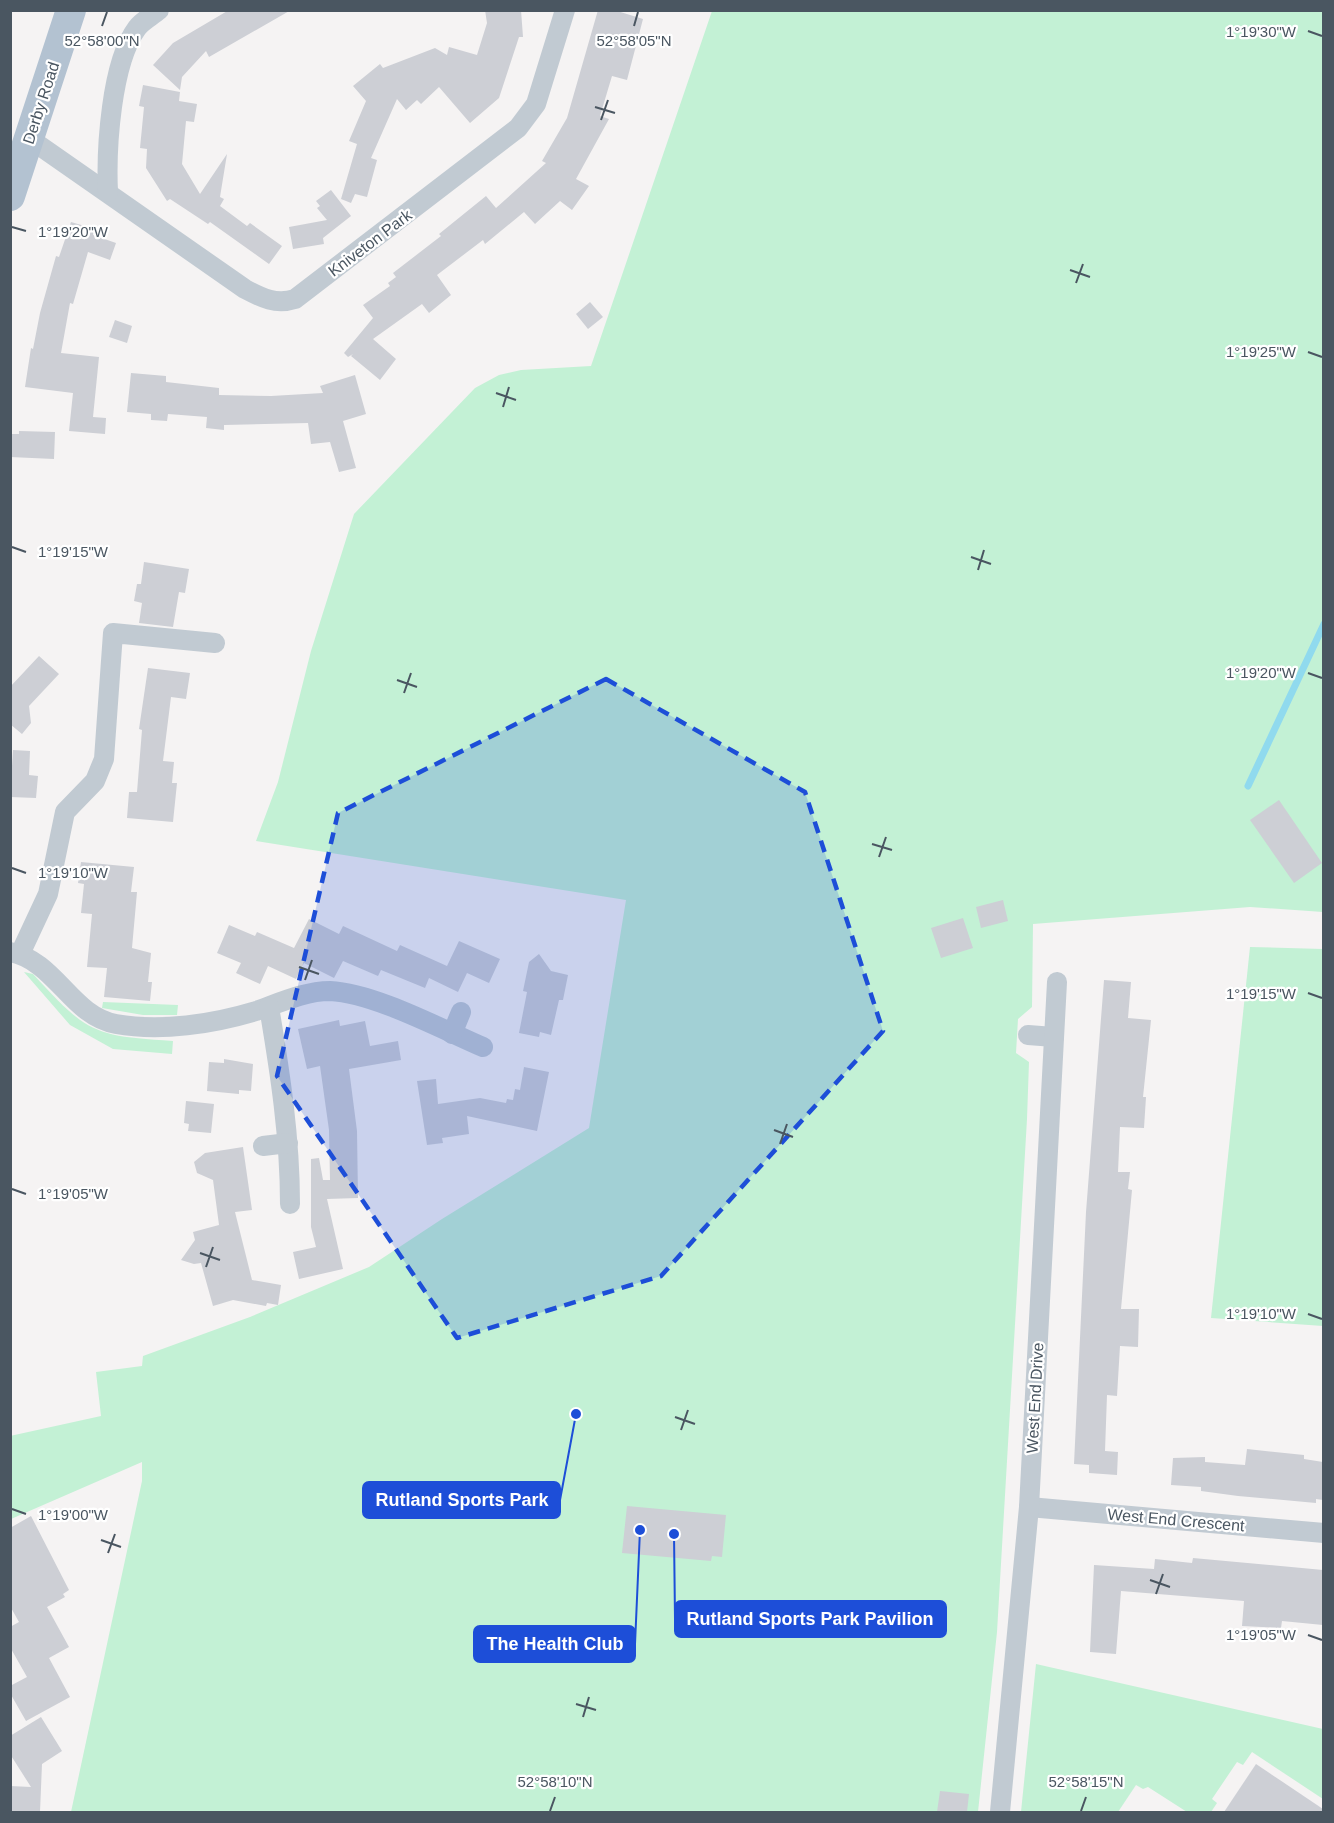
<svg xmlns="http://www.w3.org/2000/svg" width="1334" height="1823" viewBox="0 0 1334 1823" font-family="Arial,sans-serif">
<rect width="100%" height="100%" fill="#f5f3f3"/>
<g fill="#c3f1d5">
<path d="M712,11H1323V912L1250,907L1033,924L1032,1007L1018,1019L1016,1053L1029,1062L1027,1119L997,1632L978,1812H71L142,1481V1462L11,1519L10,1436L101,1416L96,1372L142,1366L143,1356L250,1317L369,1267L442,1219L589,1128L626,900L256,841L278,782L311,651L354,514L475,388L499,375L521,370L591,366Z"/>
<path d="M1250,947L1323,949V1326L1211,1318Z"/>
<path d="M24,972L33,974C87,1033 93,1036 173,1041L172,1054L113,1049L70,1025Z"/>
<path d="M103,1002L178,1005L177,1015H143L102,1008Z"/>
<path d="M1036,1664L1323,1729V1799L1252,1752L1243,1765L1237,1762L1212,1799L1217,1803L1211,1812H1187L1148,1787L1143,1789L1136,1785L1118,1812H1021Z"/>
</g>
<g fill="none" stroke-linecap="round" stroke-linejoin="round">
<path stroke="#90daee" stroke-width="7" d="M1248,786L1324,624"/>
</g>
<g fill="#cdcfd5">
<path d="M229,10H291L209,57L206,51L182,77L180,90L153,65L173,43Z"/>
<path d="M485,10H521L523,37H519L499,98L470,123L439,87L421,104L417,100L406,110L397,99L371,158L377,160L367,197L355,194L351,203L341,199L357,144L349,141L366,101L353,86L380,64L383,68L435,48L447,55L449,47L477,55L487,23Z"/>
<path d="M598,10H614L643,19L627,80L612,76L600,116L609,119L576,179L589,186L572,210L560,201L535,224L524,212L485,244L483,240L437,275L451,295L429,313L422,304L373,339L396,359L380,380L351,356L353,354L348,357L344,353L373,318L363,305L390,286L388,283L396,277L393,273L441,236L439,234L486,196L496,208L546,163L542,161L567,118Z"/>
<path d="M143,85L180,92L179,101L197,104L194,122L186,121L182,164L200,194L227,154L220,197L224,199L220,206L247,226L250,223L282,246L269,264L210,222L208,224L170,199L167,201L146,168L147,149L140,148L144,107L139,106Z"/>
<path d="M331,190L351,216L323,238L324,244L293,249L289,227L327,220L317,208L320,206L316,201Z"/>
<path d="M71,222L95,229L93,235L116,243L110,260L88,252L73,304L70,303L61,353L99,357L93,417L106,418L105,434L69,431L73,393L25,387L31,348L33,349L40,313L56,256L59,257Z"/>
<path d="M590,302L603,317L588,329L576,314Z"/>
<path d="M115,320L132,326L127,343L109,337Z"/>
<path d="M131,373L166,376V382L219,388V395L271,396L323,393L320,386L355,375L366,414L343,421L356,468L339,472L330,442L311,444L308,423L224,425V430L206,428L207,417L168,414L167,421L151,420V414L127,412Z"/>
<path d="M19,431L55,432L54,459L10,457V434H19Z"/>
<path d="M144,562L189,569L185,593L179,592L173,627L139,623L142,603L134,601L137,584H141Z"/>
<path d="M39,656L59,674L29,706L31,723L22,734L10,724V687Z"/>
<path d="M148,668L190,673L186,699L171,697L163,761L174,762L172,783H177L173,822L127,818L129,792H137L142,730L139,729Z"/>
<path d="M13,750L30,751L29,775L38,776L36,798L10,797Z"/>
<path d="M1279,800L1322,863L1294,883L1250,820Z"/>
<path d="M81,862L134,867L131,892H137L132,948L151,953L148,982H152L150,1001L104,997L107,968L87,967L92,914L81,913L84,884L78,883Z"/>
<path d="M1003,900L1008,921L981,928L976,907Z"/>
<path d="M963,918L973,948L941,958L931,928Z"/>
<path d="M309,919L339,934L343,926L397,951L400,945L447,966L459,941L500,959L489,983L467,973L458,992L429,978L425,988L381,970L378,976L343,961L334,978L304,963L296,979L268,966L260,984L236,973L241,963L217,953L229,925L255,936L257,932L294,948Z"/>
<path d="M539,954L551,971L568,975L563,1000H559L551,1035L540,1032L539,1037L519,1033L527,992L523,991L529,962Z"/>
<path d="M1104,980L1131,982L1128,1018L1151,1020L1143,1097H1146L1144,1128L1120,1127L1118,1172H1130L1128,1189L1132,1190L1121,1309H1139L1138,1347L1120,1346L1117,1396L1107,1395L1105,1451L1118,1452L1117,1475L1089,1473V1465L1074,1464L1086,1212Z"/>
<path d="M339,1020L340,1026L365,1021L370,1046L398,1041L401,1060L349,1069L357,1131L358,1198L327,1199L343,1269L299,1279L293,1252L316,1247L311,1227V1159L319,1158L323,1180H330L329,1130L320,1066L307,1069L298,1029Z"/>
<path d="M224,1059L253,1064L251,1091L239,1090V1094L207,1091L209,1062L224,1063Z"/>
<path d="M524,1067L549,1072L537,1131L467,1116L469,1134L442,1138L443,1143L427,1145L417,1081L436,1079L438,1104L480,1098L506,1103L507,1099L513,1100L515,1089L520,1090Z"/>
<path d="M186,1101L214,1104L211,1133L188,1131L189,1124L184,1123Z"/>
<path d="M243,1147L252,1210L235,1212L252,1280L281,1285L278,1305L267,1303L266,1306L233,1300L213,1306L201,1263L194,1264L181,1260L195,1240L193,1232L219,1225L213,1180L197,1173L194,1162L205,1153Z"/>
<path d="M1247,1449L1304,1455V1459L1323,1462V1500L1316,1499V1503L1238,1496L1201,1491V1487L1171,1485L1173,1458L1205,1457V1462L1245,1465Z"/>
<path d="M627,1506L726,1515L722,1557L712,1556L711,1561L622,1553Z"/>
<path d="M31,1516L69,1590L63,1594L65,1597L47,1607L69,1647L49,1658L70,1697L26,1721L10,1693V1686L27,1677L10,1647V1627L19,1622L10,1606V1528Z"/>
<path d="M1193,1558L1323,1570V1625L1282,1621L1281,1628L1242,1626L1244,1601L1121,1591L1116,1654L1090,1652L1094,1565L1154,1569L1155,1559L1192,1563Z"/>
<path d="M41,1717L62,1751L42,1764L40,1812H10V1786L31,1787L10,1754V1736Z"/>
<path d="M1256,1764L1323,1809V1812H1224Z"/>
<path d="M940,1791L969,1794L967,1812H937Z"/>
</g>
<g fill="none" stroke-linecap="round" stroke-linejoin="round">
<g stroke="#c1cad2" stroke-width="20">
<path d="M30,139L245,289C262,298 276,305 295,299L518,128L536,104L565,10"/>
<path d="M108,192C106,149 111,63 137,28C142,21 152,16 159,10"/>
<path d="M10,952C56,961 71,1016 116,1024C161,1032 213,1024 256,1011C279,1003 305,991 330,991C374,993 441,1029 483,1047"/>
<path d="M20,954L48,894L65,812L95,781L104,759L113,633L215,643"/>
<path d="M269,1007C280,1072 290,1137 290,1204"/>
<path d="M452,1034L461,1012"/>
<path d="M1028,1035L1054,1037"/>
<path d="M263,1146L288,1143"/>
<path d="M1029,1507L1324,1533"/>
<path d="M1000,1812L1029,1507L1057,982"/>
</g>
<path stroke="#b3c2d1" stroke-width="30" d="M10,196L71,10"/>
</g>
<path fill="#1d4ed8" fill-opacity="0.2" stroke="#1d4ed8" stroke-width="4.5" stroke-dasharray="12 8" stroke-linejoin="round" d="M606,679L805,792L883,1031L661,1276L457,1338L277,1076L338,813Z"/>
<path fill="none" stroke="#4a5661" stroke-width="2" d="M102,26L107,12M634,26L638,12M1308,31L1322,36M595,107L615,113M601,120L608,100M12,227L26,231M1070,270L1090,277M1076,283L1083,264M1308,352L1322,357M496,393L516,400M503,407L509,387M12,547L26,552M971,557L991,564M978,570L984,550M1308,673L1322,678M397,680L417,687M404,693L411,673M872,844L892,850M879,857L886,837M12,868L26,873M299,967L319,974M305,980L312,960M1308,993L1322,998M774,1130L793,1137M780,1144L787,1124M12,1189L26,1194M200,1253L220,1260M206,1267L213,1247M1308,1314L1322,1319M675,1417L695,1424M681,1430L688,1410M12,1509L26,1514M101,1540L121,1547M108,1553L115,1534M1150,1580L1170,1587M1156,1594L1163,1574M1308,1635L1322,1640M576,1704L596,1710M583,1717L589,1697M550,1811L555,1797M1081,1811L1086,1797"/>
<g text-anchor="middle" dominant-baseline="central" stroke-width="4.5" stroke-linejoin="round" paint-order="stroke">
<g font-size="16" fill="#4a5661" stroke="#fff">
<text transform="translate(41 103) rotate(-72)">Derby Road</text>
<text transform="translate(370 243) rotate(-37)">Kniveton Park</text>
<text transform="translate(1035 1398) rotate(-87)">West End Drive</text>
<text transform="translate(1176 1520) rotate(5)">West End Crescent</text>
</g>
</g>
<g font-size="15" text-anchor="middle" fill="#4a5661" stroke="#fff" stroke-width="4.5" stroke-linejoin="round" paint-order="stroke">
<text x="1261" y="37">1°19'30"W</text>
<text x="102" y="46">52°58'00"N</text>
<text x="634" y="46">52°58'05"N</text>
<text x="73" y="237">1°19'20"W</text>
<text x="1261" y="357">1°19'25"W</text>
<text x="73" y="557">1°19'15"W</text>
<text x="1261" y="678">1°19'20"W</text>
<text x="73" y="878">1°19'10"W</text>
<text x="1261" y="999">1°19'15"W</text>
<text x="73" y="1199">1°19'05"W</text>
<text x="1261" y="1319">1°19'10"W</text>
<text x="73" y="1520">1°19'00"W</text>
<text x="1261" y="1640">1°19'05"W</text>
<text x="555" y="1787">52°58'10"N</text>
<text x="1086" y="1787">52°58'15"N</text>
</g>
<path fill="none" stroke="#1d4ed8" stroke-width="2" d="M576 1414L560 1500M674 1534L675 1619M640 1530L635 1644"/>
<g fill="#1d4ed8" stroke="#fff" stroke-width="2">
<circle cx="576" cy="1414" r="6"/>
<circle cx="674" cy="1534" r="6"/>
<circle cx="640" cy="1530" r="6"/>
</g>
<g fill="#1d4ed8" stroke="#1d4ed8" stroke-width="2">
<rect x="363" y="1482" width="197" height="36" rx="6"/>
<rect x="675" y="1601" width="271" height="36" rx="6"/>
<rect x="474" y="1626" width="161" height="36" rx="6"/>
</g>
<g font-size="18" text-anchor="middle" font-weight="bold" fill="#fff">
<text x="462" y="1506">Rutland Sports Park</text>
<text x="810" y="1625">Rutland Sports Park Pavilion</text>
<text x="555" y="1650">The Health Club</text>
</g>
<rect width="1334" height="1823" fill="none" stroke="#4a5661" stroke-width="24"/>
</svg>
